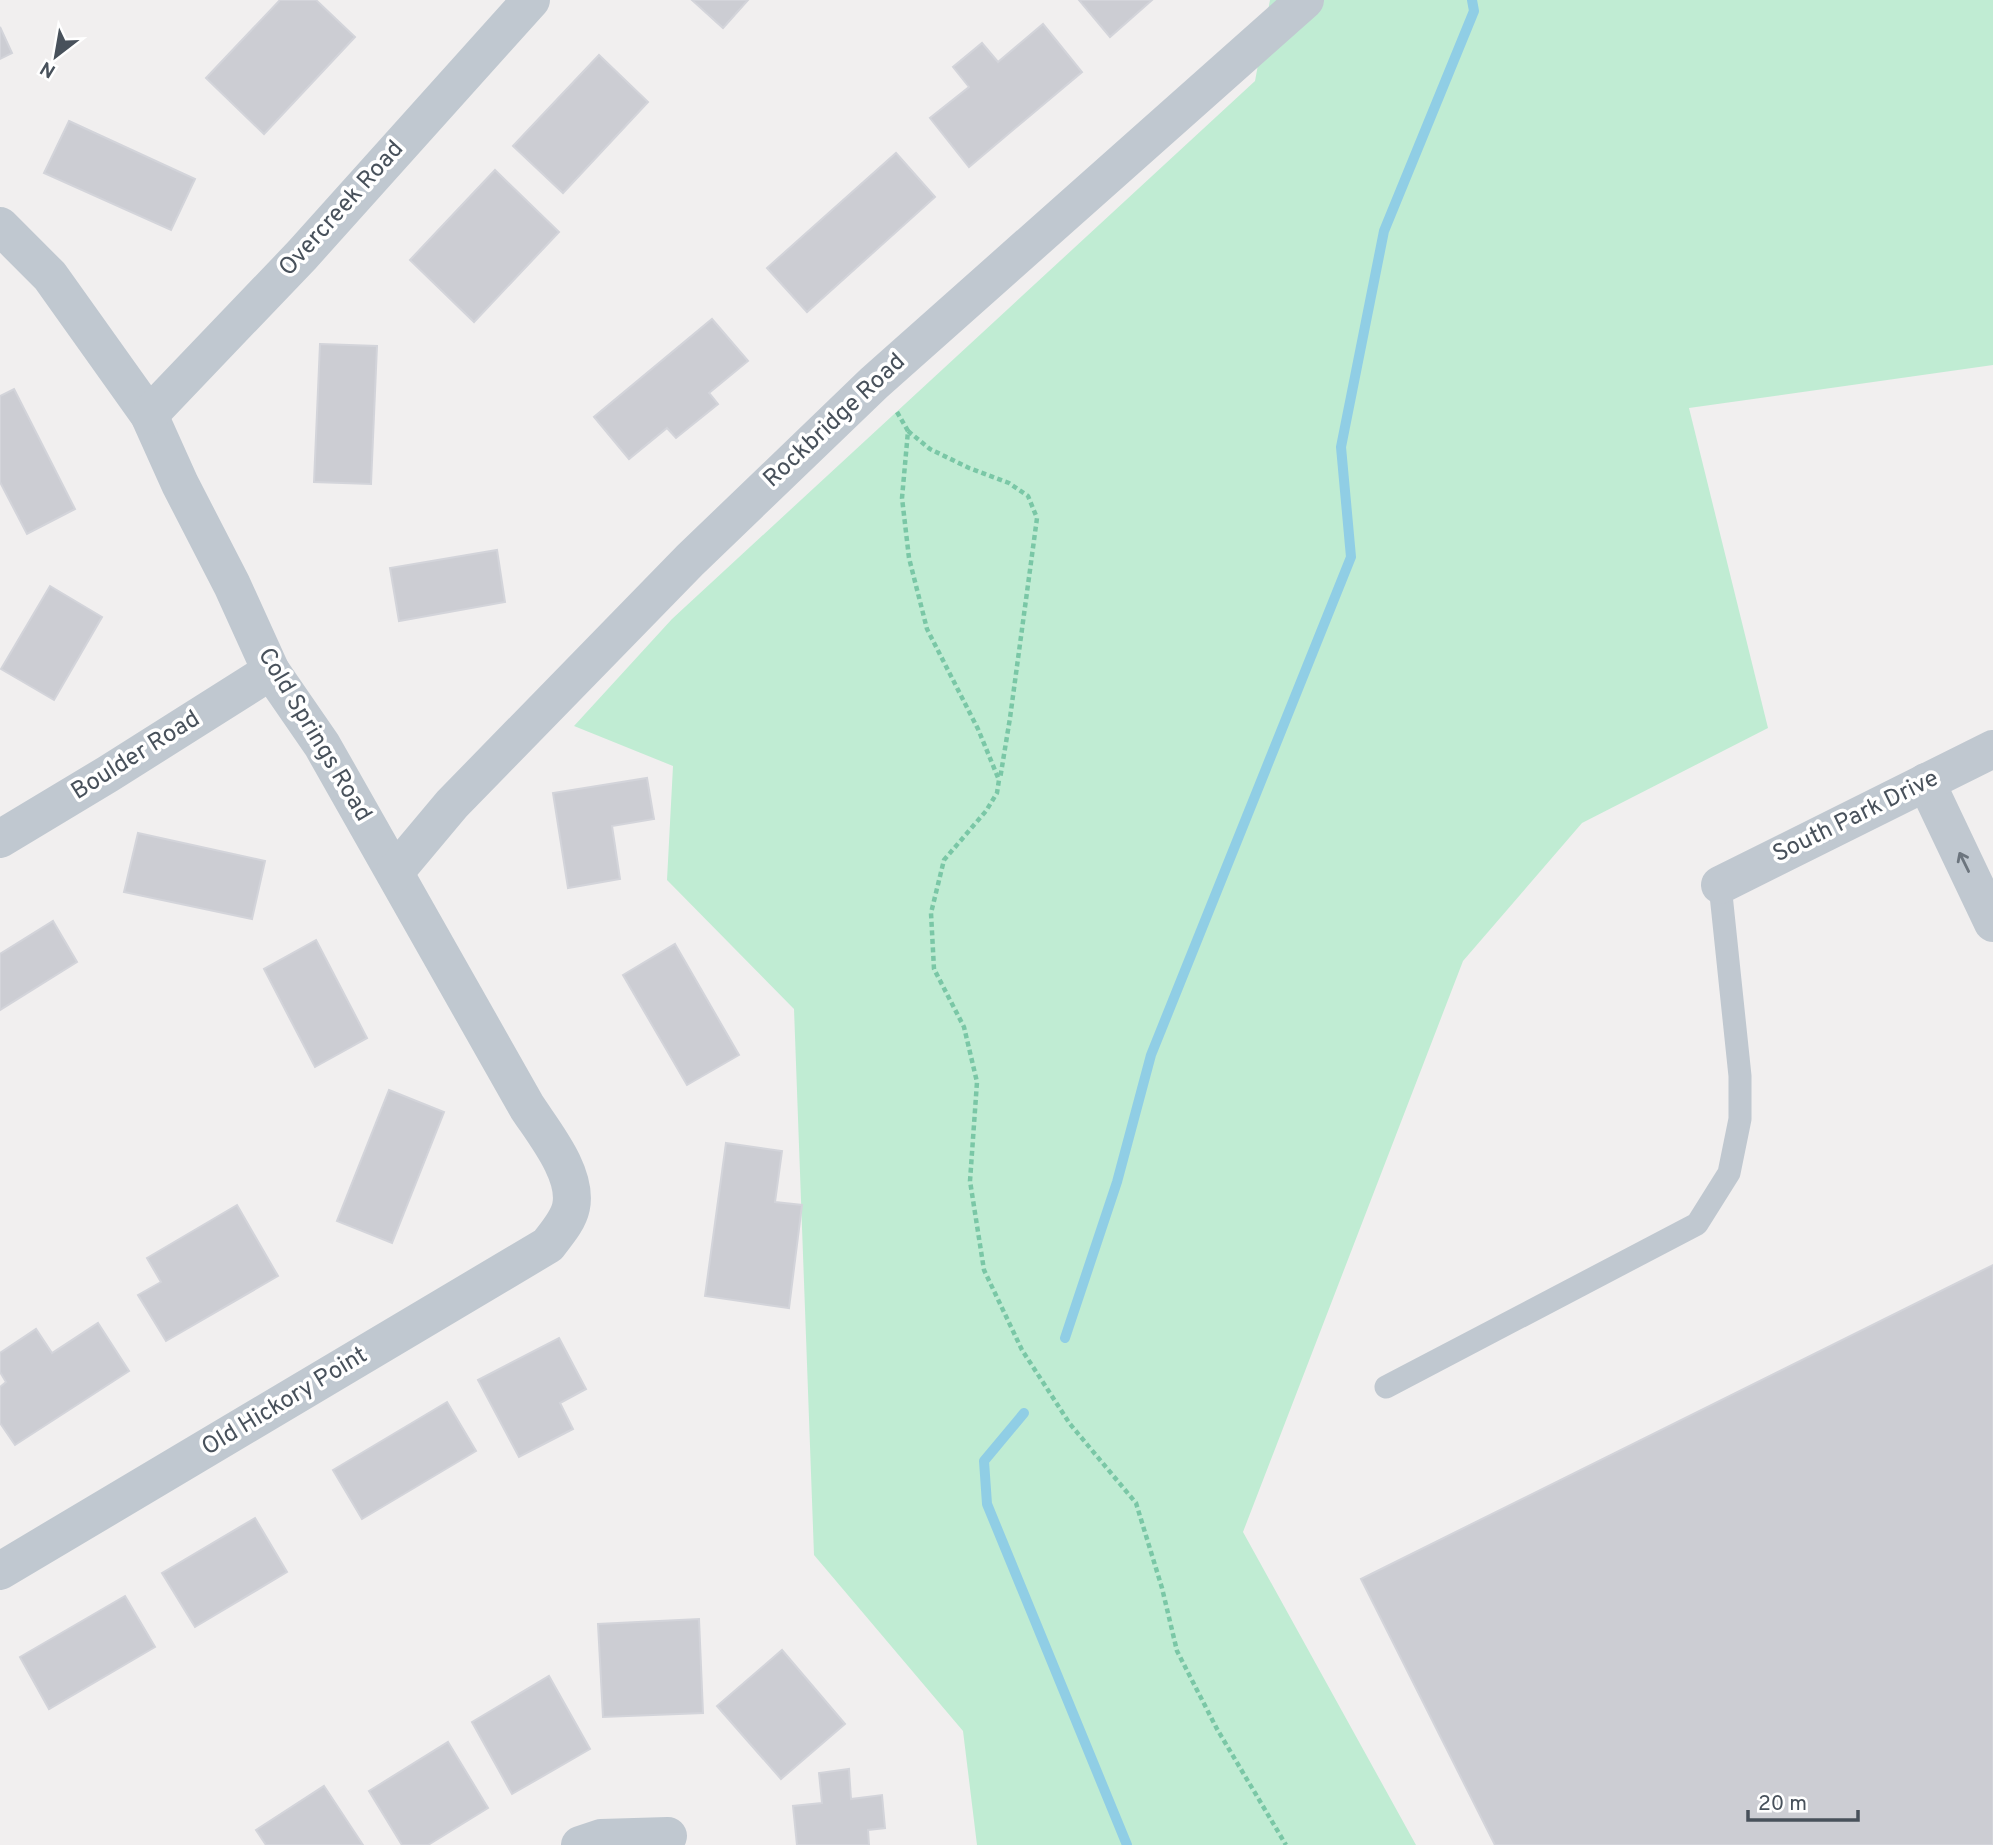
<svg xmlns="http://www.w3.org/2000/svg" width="1993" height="1845" viewBox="0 0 1993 1845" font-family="Overpass,sans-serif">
<rect width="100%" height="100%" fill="#f1efef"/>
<path fill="#c0ecd3" d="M1270,0H1993V365L1689,408L1768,728L1582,823L1463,961L1243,1532L1416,1845H977L963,1731L814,1555L794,1009L667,880L673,766L574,726L672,619L1255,81Z"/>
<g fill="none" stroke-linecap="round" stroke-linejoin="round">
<g stroke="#90cee5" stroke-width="10">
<path d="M1065,1338L1117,1182L1151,1055L1351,557L1341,447L1384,231L1474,11L1472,0"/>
<path d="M1024,1413L984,1461L987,1504L1127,1845"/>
</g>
</g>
<g fill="#cccdd3" stroke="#d3d4da" stroke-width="2">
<path d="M280,0H316L355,37L264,134L206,78Z"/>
<path d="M692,0H748L723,28Z"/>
<path d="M1079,0H1152L1110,37Z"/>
<path d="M1043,24L1082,72L969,167L930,118L969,87L953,67L982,43L998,62Z"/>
<path d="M0,27L12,53L0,59Z"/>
<path d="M599,55L648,102L563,193L513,146Z"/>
<path d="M69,121L195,179L171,230L44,173Z"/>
<path d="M896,153L935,197L807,312L767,268Z"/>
<path d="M495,170L559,232L474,322L410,260Z"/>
<path d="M712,319L748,361L709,393L718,404L676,438L667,428L629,459L594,417Z"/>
<path d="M320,344L377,346L371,484L314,482Z"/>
<path d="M14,389L75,509L27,534L0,482V396Z"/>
<path d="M497,550L505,602L399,621L390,568Z"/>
<path d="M50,586L102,617L54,700L1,669Z"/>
<path d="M647,778L654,819L612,826L620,879L568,888L553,793Z"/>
<path d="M138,833L265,861L252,919L124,892Z"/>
<path d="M53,921L77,962L0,1010V954Z"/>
<path d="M316,940L367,1038L315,1067L264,969Z"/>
<path d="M675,944L739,1055L687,1085L623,975Z"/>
<path d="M389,1090L444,1112L392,1243L337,1221Z"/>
<path d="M726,1143L782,1151L775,1202L802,1205L789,1308L705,1296Z"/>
<path d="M237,1205L278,1276L166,1341L138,1295L161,1282L147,1258Z"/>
<path d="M1993,1265V1845H1495L1361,1579Z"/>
<path d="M98,1323L129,1371L15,1445L0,1423V1387L6,1382L0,1372V1353L36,1329L52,1353Z"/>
<path d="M559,1338L586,1389L560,1403L573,1429L519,1457L478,1380Z"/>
<path d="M447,1402L476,1451L362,1519L333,1470Z"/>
<path d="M255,1518L287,1572L195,1627L162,1573Z"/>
<path d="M125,1596L155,1647L49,1709L20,1657Z"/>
<path d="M699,1619L703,1713L603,1717L598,1624Z"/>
<path d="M782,1650L845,1724L781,1779L717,1706Z"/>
<path d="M549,1676L590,1749L512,1794L472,1722Z"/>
<path d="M448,1742L488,1808L428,1845H402L369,1791Z"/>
<path d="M849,1769L851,1799L882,1795L885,1828L868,1830L869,1845H797L793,1806L822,1803L819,1773Z"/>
<path d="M324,1786L363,1845H266L256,1830Z"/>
</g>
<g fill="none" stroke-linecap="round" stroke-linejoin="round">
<g stroke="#7ac7a6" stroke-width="4.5" stroke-dasharray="5 3.5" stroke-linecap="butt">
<path d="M897,412L908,431L902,498L909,558L927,629L978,729L999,780L997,793L986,811L944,860L931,913L934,969L964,1027L977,1082L970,1181L984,1270L1022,1350L1070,1424L1136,1503L1162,1588L1177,1651L1217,1729L1286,1845"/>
<path d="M908,431L930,449L969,468L1009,483L1028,496L1037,518L1010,718L1000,779"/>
</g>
<path stroke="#c0c8d0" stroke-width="23" d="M1386,1387L1697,1224L1729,1173L1740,1119V1076L1720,885"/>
<g stroke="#c0c8d0" stroke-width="38">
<path d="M0,226L50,276L149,415L180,484L232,585L271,671L322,745L527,1107C544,1133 578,1174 571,1207C568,1221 557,1233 548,1245L0,1571"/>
<path d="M149,415L302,255L531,0"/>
<path d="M1926,782L1993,923"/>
<path d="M0,839L108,774L271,671"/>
<path d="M395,872L452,804L690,560L874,383L1305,0"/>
<path d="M1720,885L1993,749"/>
<path d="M580,1845L601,1838L668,1836"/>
</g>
</g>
<defs><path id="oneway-shaft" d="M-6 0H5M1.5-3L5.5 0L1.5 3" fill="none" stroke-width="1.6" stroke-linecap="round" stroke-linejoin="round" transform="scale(1.75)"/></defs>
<use stroke="#6c757e" href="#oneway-shaft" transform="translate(1964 862) rotate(-116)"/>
<g text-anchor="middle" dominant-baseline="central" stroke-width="7" stroke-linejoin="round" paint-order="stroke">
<g font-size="24" fill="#48515b" stroke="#fff">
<text transform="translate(342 209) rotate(-48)">Overcreek Road</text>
<text transform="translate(835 421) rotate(-43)">Rockbridge Road</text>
<text transform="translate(314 735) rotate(59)">Cold Springs Road</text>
<text transform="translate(136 756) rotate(-32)">Boulder Road</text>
<text transform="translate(1856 817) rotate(-26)">South Park Drive</text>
<text transform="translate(285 1402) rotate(-31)">Old Hickory Point</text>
</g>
</g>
<g transform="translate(56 56) rotate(211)" stroke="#ffffff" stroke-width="5" paint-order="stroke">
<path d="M0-5L12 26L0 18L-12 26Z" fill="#48515b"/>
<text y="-10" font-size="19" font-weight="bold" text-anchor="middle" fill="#48515b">N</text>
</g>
<path d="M1748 1810v10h110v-10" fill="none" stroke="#48515b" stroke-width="3.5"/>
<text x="1758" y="1810" font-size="21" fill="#48515b" stroke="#ffffff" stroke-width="5" paint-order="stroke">20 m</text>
</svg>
